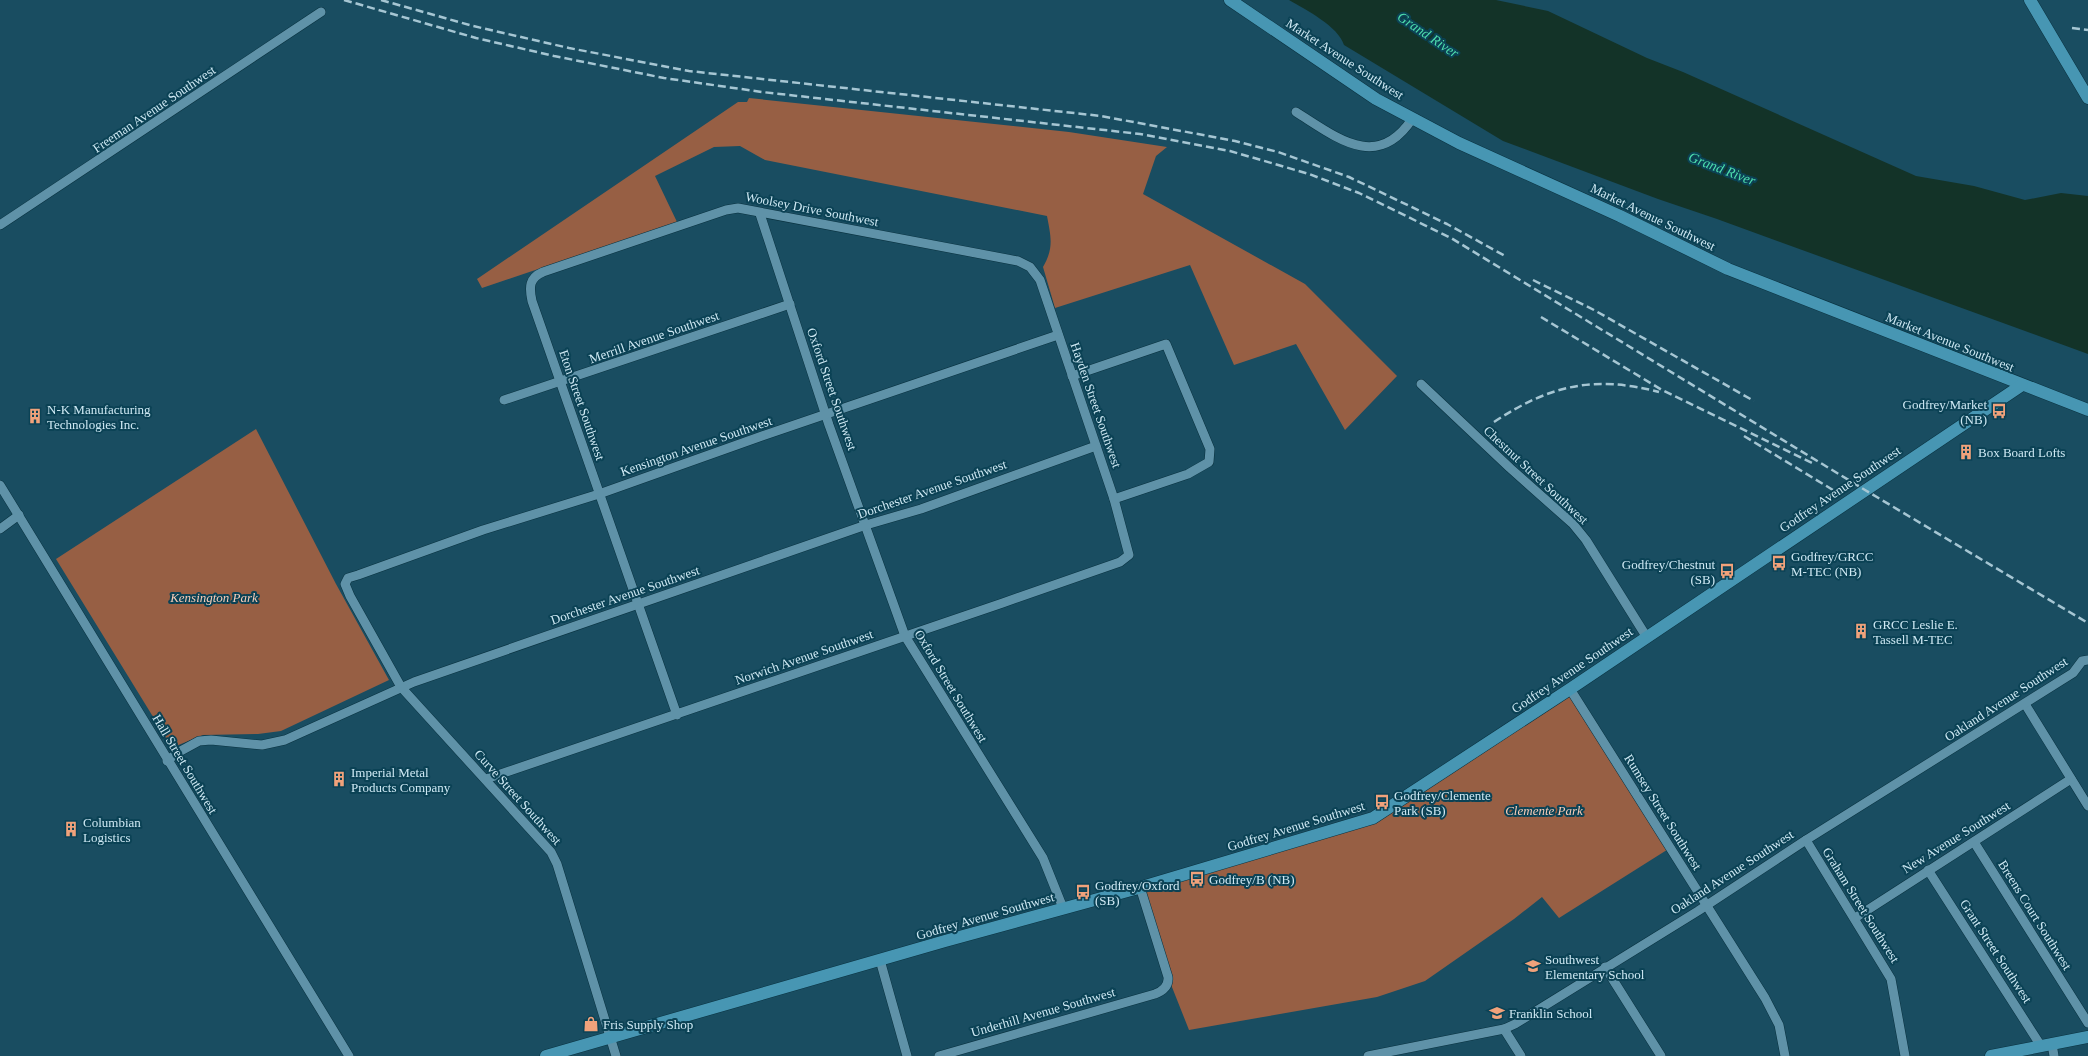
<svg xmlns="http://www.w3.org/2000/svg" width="2088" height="1056" viewBox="0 0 2088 1056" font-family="'Times New Roman',serif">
<rect width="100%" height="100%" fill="#194d61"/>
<g fill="#975f44">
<path d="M749,98L1069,132L1167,147L1156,156L1143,194L1305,284L1397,376L1345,430L1296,344L1234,365L1190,265L1055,308L1043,267C1054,248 1051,237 1047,216L765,160L740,146L714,147L655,176L677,222L482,288L477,279L738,102H747Z"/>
<path d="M256,429L336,584L389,680L281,731L258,734L203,735L176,746H171L56,559Z"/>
<path d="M1570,689L1670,848L1559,918L1542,897L1514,919L1425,981L1377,997L1189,1030L1168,977L1140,887L1365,821Z"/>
</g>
<path fill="#133328" d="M1289,0H1496L1548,11L1647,58L1683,72L1916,176L1974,186L2025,200L2061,193L2088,196V354L1717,219L1658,199L1503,141L1344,45C1338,26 1306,10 1289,0Z"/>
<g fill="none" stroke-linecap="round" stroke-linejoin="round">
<g stroke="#093240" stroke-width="10">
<g id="street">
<path d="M1296,112C1336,137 1377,172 1412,119"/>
<path d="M760,214L829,425L905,636L1043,858L1063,908"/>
<path d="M0,225L321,12"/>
<path d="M1072,376L1166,344L1210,449L1209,462L1188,474L1114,499"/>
<path d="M1421,384L1510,468L1573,524L1586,540L1646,636"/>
<path d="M504,400L790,304"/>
<path d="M0,485L349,1056"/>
<path d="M0,529L19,515"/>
<path d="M1570,689L1765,998L1779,1025L1785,1056"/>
<path d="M2025,704L2088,806"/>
<path d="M167,761L177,753L199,741L211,740L262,745L285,740L414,682L866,525L921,509L1096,446"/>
<path d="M486,779C697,708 909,636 1120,562L1129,555L1114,499L1040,280L1030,267L1018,261L738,208L726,210L543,272C529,278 529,287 532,301L677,715"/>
<path d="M1806,840L1891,979L1905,1056"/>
<path d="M1974,842L2088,1023"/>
<path d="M1928,870L2041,1046"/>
<path d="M1855,918L2071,779"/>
<path d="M880,960L907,1056"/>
<path d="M1605,967L1661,1056"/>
<path d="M1504,1029L1521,1056"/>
<path d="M2052,1044L2054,1056"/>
<path d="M616,1056L557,864L551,852L401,687L350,596L345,584L348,578L358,575L483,530L599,494L762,436L1058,335"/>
<path d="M939,1056L1155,994C1163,991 1169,986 1168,977L1140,887"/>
<path d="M1368,1056L1504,1029L1515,1024L1698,911L1806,840L2073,673L2082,661L2088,660"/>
</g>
</g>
<g stroke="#093240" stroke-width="13">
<g id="secondary">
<path d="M1230,0L1376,99L1459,143L1620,216L1728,269L2088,410"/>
<path d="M2030,0L2088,98"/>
<path d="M546,1056L945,941L1142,887L1373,818L1570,689L2022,385"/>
<path d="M1991,1056L2088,1037"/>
</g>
</g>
<use href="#street" stroke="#5f92a8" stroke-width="9"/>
<use href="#secondary" stroke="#4796b3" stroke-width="12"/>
<g stroke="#a6c6d3" stroke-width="2.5" stroke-dasharray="8 4" stroke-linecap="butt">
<path d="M344,0L476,38L554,56L664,78L762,92L1140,134L1230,151L1309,174L1359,193L1451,238L1865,490L2088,623"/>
<path d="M381,0L473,26L569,48L689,71L1101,116L1235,141L1278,152L1349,177L1447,224L1507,257"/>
<path d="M2072,28L2088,30"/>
<path d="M1533,280L1594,310L1754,401"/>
<path d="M1541,317L1662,390L1812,463"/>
<path d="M1494,422C1550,385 1594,375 1659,392"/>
<path d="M1744,436L1833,490"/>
</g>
</g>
<defs>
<g id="bus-bare" transform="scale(1.2)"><path d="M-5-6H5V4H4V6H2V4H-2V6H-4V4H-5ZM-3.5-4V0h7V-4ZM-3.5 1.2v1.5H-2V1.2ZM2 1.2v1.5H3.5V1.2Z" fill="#f1a27b" stroke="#0b4255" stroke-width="2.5" paint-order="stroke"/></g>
<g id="building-bare" transform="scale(1.2)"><path d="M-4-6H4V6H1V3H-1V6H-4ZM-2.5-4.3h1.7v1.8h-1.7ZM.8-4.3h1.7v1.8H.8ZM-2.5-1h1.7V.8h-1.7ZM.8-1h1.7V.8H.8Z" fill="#f1a27b" stroke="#0b4255" stroke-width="2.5" paint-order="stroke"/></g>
<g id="school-bare" transform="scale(1.2)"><path d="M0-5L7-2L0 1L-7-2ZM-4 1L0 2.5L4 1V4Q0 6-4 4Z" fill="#f1a27b" stroke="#0b4255" stroke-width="2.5" paint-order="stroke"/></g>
<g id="shop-bare" transform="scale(1.2)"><path d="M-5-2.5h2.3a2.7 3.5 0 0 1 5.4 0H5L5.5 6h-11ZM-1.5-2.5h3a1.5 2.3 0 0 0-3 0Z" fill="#f1a27b" stroke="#0b4255" stroke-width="2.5" paint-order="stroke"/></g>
</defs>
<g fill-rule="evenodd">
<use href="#bus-bare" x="1999" y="411"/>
<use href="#building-bare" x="35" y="416"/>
<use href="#building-bare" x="1966" y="452"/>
<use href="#bus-bare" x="1779" y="563"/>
<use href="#bus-bare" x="1727" y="571"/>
<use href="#building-bare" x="1861" y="631"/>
<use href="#building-bare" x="339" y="779"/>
<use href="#bus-bare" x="1382" y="802"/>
<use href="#building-bare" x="71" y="829"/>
<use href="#bus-bare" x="1197" y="879"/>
<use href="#bus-bare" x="1083" y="892"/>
<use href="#school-bare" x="1533" y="966"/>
<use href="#school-bare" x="1497" y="1013"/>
<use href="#shop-bare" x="591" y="1024"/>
</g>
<g text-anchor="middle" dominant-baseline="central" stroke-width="4" stroke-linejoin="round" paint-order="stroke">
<g font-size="13" fill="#cfe9f4" stroke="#0b4255">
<text transform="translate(1345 59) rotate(33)">Market Avenue Southwest</text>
<text transform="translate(154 109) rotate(-34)">Freeman Avenue Southwest</text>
<text transform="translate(812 209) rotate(11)">Woolsey Drive Southwest</text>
<text transform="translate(1653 217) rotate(26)">Market Avenue Southwest</text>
<text transform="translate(654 337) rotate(-19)">Merrill Avenue Southwest</text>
<text transform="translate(1950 342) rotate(22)">Market Avenue Southwest</text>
<text transform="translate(832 389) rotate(71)">Oxford Street Southwest</text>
<text transform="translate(582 405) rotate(71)">Eton Street Southwest</text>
<text transform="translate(1096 405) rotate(71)">Hayden Street Southwest</text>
<text transform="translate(696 446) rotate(-19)">Kensington Avenue Southwest</text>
<text transform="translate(1536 475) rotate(43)">Chestnut Street Southwest</text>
<text transform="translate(932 489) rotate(-19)">Dorchester Avenue Southwest</text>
<text transform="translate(1840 489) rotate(-34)">Godfrey Avenue Southwest</text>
<text transform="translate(625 595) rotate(-19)">Dorchester Avenue Southwest</text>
<text transform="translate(804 657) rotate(-19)">Norwich Avenue Southwest</text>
<text transform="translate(1572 670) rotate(-34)">Godfrey Avenue Southwest</text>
<text transform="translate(951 686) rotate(59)">Oxford Street Southwest</text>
<text transform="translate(2006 699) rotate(-33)">Oakland Avenue Southwest</text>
<text transform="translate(185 764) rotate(59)">Hall Street Southwest</text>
<text transform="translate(518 797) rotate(48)">Curve Street Southwest</text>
<text transform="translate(1663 812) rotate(58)">Rumsey Street Southwest</text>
<text transform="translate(1296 826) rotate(-17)">Godfrey Avenue Southwest</text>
<text transform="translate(1956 837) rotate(-32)">New Avenue Southwest</text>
<text transform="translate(1732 872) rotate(-33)">Oakland Avenue Southwest</text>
<text transform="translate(1861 905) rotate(58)">Graham Street Southwest</text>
<text transform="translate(2035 915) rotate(58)">Breens Court Southwest</text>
<text transform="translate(985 916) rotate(-16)">Godfrey Avenue Southwest</text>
<text transform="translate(1996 951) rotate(57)">Grant Street Southwest</text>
<text transform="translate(1043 1012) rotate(-16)">Underhill Avenue Southwest</text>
</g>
<g font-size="13" fill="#cfe9f4" stroke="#0b4255" text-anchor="start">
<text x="1987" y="404" text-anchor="end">Godfrey/Market<tspan x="1987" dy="15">(NB)</tspan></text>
<text x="47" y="409">N-K Manufacturing<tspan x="47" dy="15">Technologies Inc.</tspan></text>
<text x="1978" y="452">Box Board Lofts</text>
<text x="1791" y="556">Godfrey/GRCC<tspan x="1791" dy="15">M-TEC (NB)</tspan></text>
<text x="1715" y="564" text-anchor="end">Godfrey/Chestnut<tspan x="1715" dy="15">(SB)</tspan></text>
<text x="1873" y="624">GRCC Leslie E.<tspan x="1873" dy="15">Tassell M-TEC</tspan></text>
<text x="351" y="772">Imperial Metal<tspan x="351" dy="15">Products Company</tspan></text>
<text x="1394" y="795">Godfrey/Clemente<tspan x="1394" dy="15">Park (SB)</tspan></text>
<text x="83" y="822">Columbian<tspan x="83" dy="15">Logistics</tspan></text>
<text x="1209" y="879">Godfrey/B (NB)</text>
<text x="1095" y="885">Godfrey/Oxford<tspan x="1095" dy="15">(SB)</tspan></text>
<text x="1545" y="959">Southwest<tspan x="1545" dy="15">Elementary School</tspan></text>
<text x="1509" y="1013">Franklin School</text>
<text x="603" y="1024">Fris Supply Shop</text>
</g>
<g font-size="13" font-style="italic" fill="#f8cdb8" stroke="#0b4255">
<text x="214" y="597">Kensington Park</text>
<text x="1544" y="810">Clemente Park</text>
</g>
<g font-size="14" font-style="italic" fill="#4eddad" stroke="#0b4255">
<text transform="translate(1428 35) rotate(34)">Grand River</text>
<text transform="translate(1722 169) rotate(21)">Grand River</text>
</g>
</g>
</svg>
